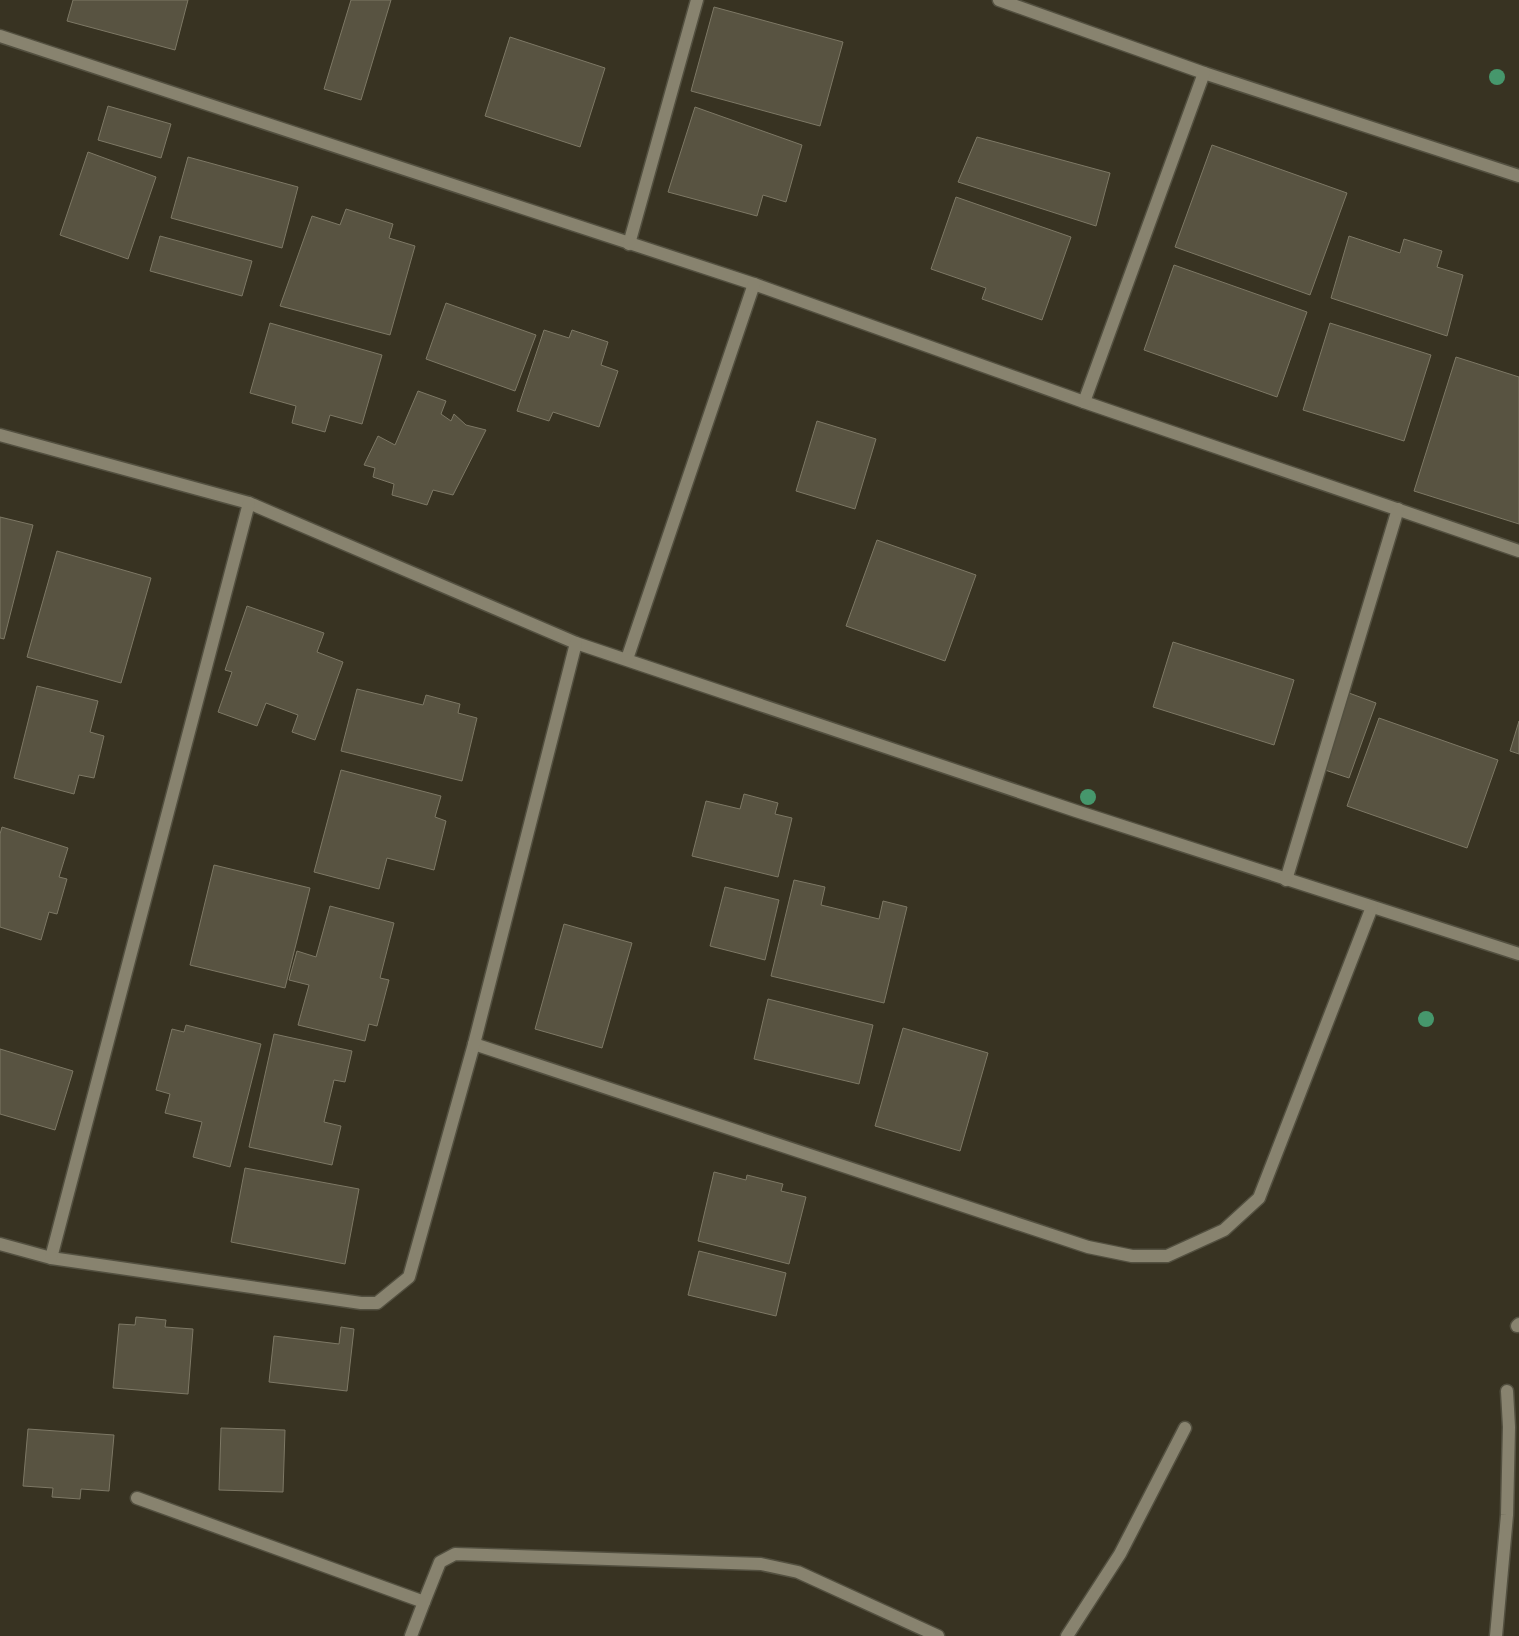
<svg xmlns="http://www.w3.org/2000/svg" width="1519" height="1636" viewBox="0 0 1519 1636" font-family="'Roboto Serif',serif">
<rect width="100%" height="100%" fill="#383322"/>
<g fill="#585341" stroke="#7d7865">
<path d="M73,0H188L175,50L67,21Z"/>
<path d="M351,0H391L361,100L324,89Z"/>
<path d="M714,7L843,42L820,126L691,91Z"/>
<path d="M510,37L605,68L580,147L485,116Z"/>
<path d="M108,106L171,124L161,158L98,140Z"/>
<path d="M695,107L802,145L786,202L763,195L757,216L668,192Z"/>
<path d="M977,137L1110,173L1096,226L958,182Z"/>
<path d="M1212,145L1347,193L1310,295L1175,247Z"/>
<path d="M88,152L156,177L128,259L60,235Z"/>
<path d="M188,157L298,187L282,248L171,218Z"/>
<path d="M956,197L1071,237L1042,320L982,299L986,288L931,269Z"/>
<path d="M346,209L393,224L389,238L415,246L390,335L280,306L312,216L340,225Z"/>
<path d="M160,236L252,261L242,296L150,271Z"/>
<path d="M1349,236L1400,253L1404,239L1442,251L1437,267L1463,275L1447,336L1331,298Z"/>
<path d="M1174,265L1307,312L1277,397L1144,350Z"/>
<path d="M446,303L536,335L515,391L426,359Z"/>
<path d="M270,323L382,355L362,424L330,415L325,432L292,423L296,406L250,393Z"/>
<path d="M1330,323L1431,355L1404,441L1303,410Z"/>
<path d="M544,330L569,338L572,330L608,342L601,365L618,371L599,427L553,412L549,421L517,411Z"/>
<path d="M1456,357L1519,377V524L1414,491Z"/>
<path d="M418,391L446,401L441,414L451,421L454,414L466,425L486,430L453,495L433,490L427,505L392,495L394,484L373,477L375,468L364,465L378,436L395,445Z"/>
<path d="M817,421L876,439L855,509L796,491Z"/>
<path d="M0,517L33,525L4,639L0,638Z"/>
<path d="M877,540L976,575L945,661L846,626Z"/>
<path d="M57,551L151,578L121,683L27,657Z"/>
<path d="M247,606L324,633L317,652L343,662L315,740L292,732L298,715L266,703L257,726L218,712L232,672L225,670Z"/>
<path d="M1173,642L1294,680L1274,745L1153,707Z"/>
<path d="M37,686L98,701L90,732L104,736L94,778L79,775L74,794L14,778Z"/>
<path d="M357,689L423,705L426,695L460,704L458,713L477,718L462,781L341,751Z"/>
<path d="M1349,693L1376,703L1349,778L1322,769Z"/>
<path d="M1379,718L1498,760L1467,848L1347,806Z"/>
<path d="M1519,721V754L1510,751Z"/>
<path d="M341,770L441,796L435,817L446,821L434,870L387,858L379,889L314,872Z"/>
<path d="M744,794L778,803L775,814L792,818L778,877L692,856L706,801L740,809Z"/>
<path d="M2,827L68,848L59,877L67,879L57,914L49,912L41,940L0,927V834Z"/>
<path d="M214,865L310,888L285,988L190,965Z"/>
<path d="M794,880L825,887L821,905L879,919L883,901L907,907L884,1003L771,976Z"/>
<path d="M725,887L779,900L765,960L710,946Z"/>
<path d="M330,906L394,923L380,978L389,980L377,1026L369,1024L365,1041L298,1025L309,985L289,980L297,951L316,957Z"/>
<path d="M564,924L632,943L602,1048L535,1029Z"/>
<path d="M768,999L873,1025L859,1084L754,1059Z"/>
<path d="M186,1025L261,1044L230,1167L193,1157L202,1122L165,1113L170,1094L156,1090L172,1029L184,1032Z"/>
<path d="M903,1028L988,1053L960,1151L875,1126Z"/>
<path d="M274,1034L352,1051L345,1082L334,1080L324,1122L341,1126L332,1165L249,1147Z"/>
<path d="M0,1049L73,1071L55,1130L0,1114Z"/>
<path d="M245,1168L359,1189L345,1264L231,1242Z"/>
<path d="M714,1172L746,1180L747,1175L783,1184L781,1191L806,1197L789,1264L698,1241Z"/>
<path d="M699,1251L786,1273L776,1316L688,1295Z"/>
<path d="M136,1317L166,1320L165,1327L193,1329L188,1394L113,1388L119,1324L135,1325Z"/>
<path d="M341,1327L354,1329L347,1391L269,1382L274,1336L339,1344Z"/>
<path d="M221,1428L285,1430L283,1492L219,1490Z"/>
<path d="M28,1429L114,1435L109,1491L81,1489L80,1499L52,1497L53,1488L23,1486Z"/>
</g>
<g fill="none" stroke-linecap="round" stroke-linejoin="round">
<g stroke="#535040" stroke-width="15">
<g id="minor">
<path d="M999,0L1204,73L1519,176"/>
<path d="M0,36L754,284L1084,402L1519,551"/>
<path d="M629,244L697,0"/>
<path d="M1084,402L1204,73"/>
<path d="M0,435L249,503L576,643L1076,811L1519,954"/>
<path d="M627,659L754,284"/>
<path d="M1286,880L1398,509"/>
<path d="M474,1044L1088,1247L1132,1256H1167L1224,1230L1259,1198L1372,907"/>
<path d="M0,1244L51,1258L361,1303H377L409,1277L474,1044L576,643"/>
<path d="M51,1258L249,503"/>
<path d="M1517,1326L1519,1324"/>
<path d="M137,1498L424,1602"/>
<path d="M411,1636L424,1602L440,1562L455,1554L761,1564L798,1572L938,1636"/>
<path d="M1067,1636L1120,1554L1185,1428"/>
<path d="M1496,1636L1507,1515L1509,1427L1507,1391"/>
</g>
</g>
<use href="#minor" stroke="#88836f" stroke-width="12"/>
</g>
<g fill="#46976c">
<circle cx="1497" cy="77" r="8"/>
<circle cx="1088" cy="797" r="8"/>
<circle cx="1426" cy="1019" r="8"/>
</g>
</svg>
